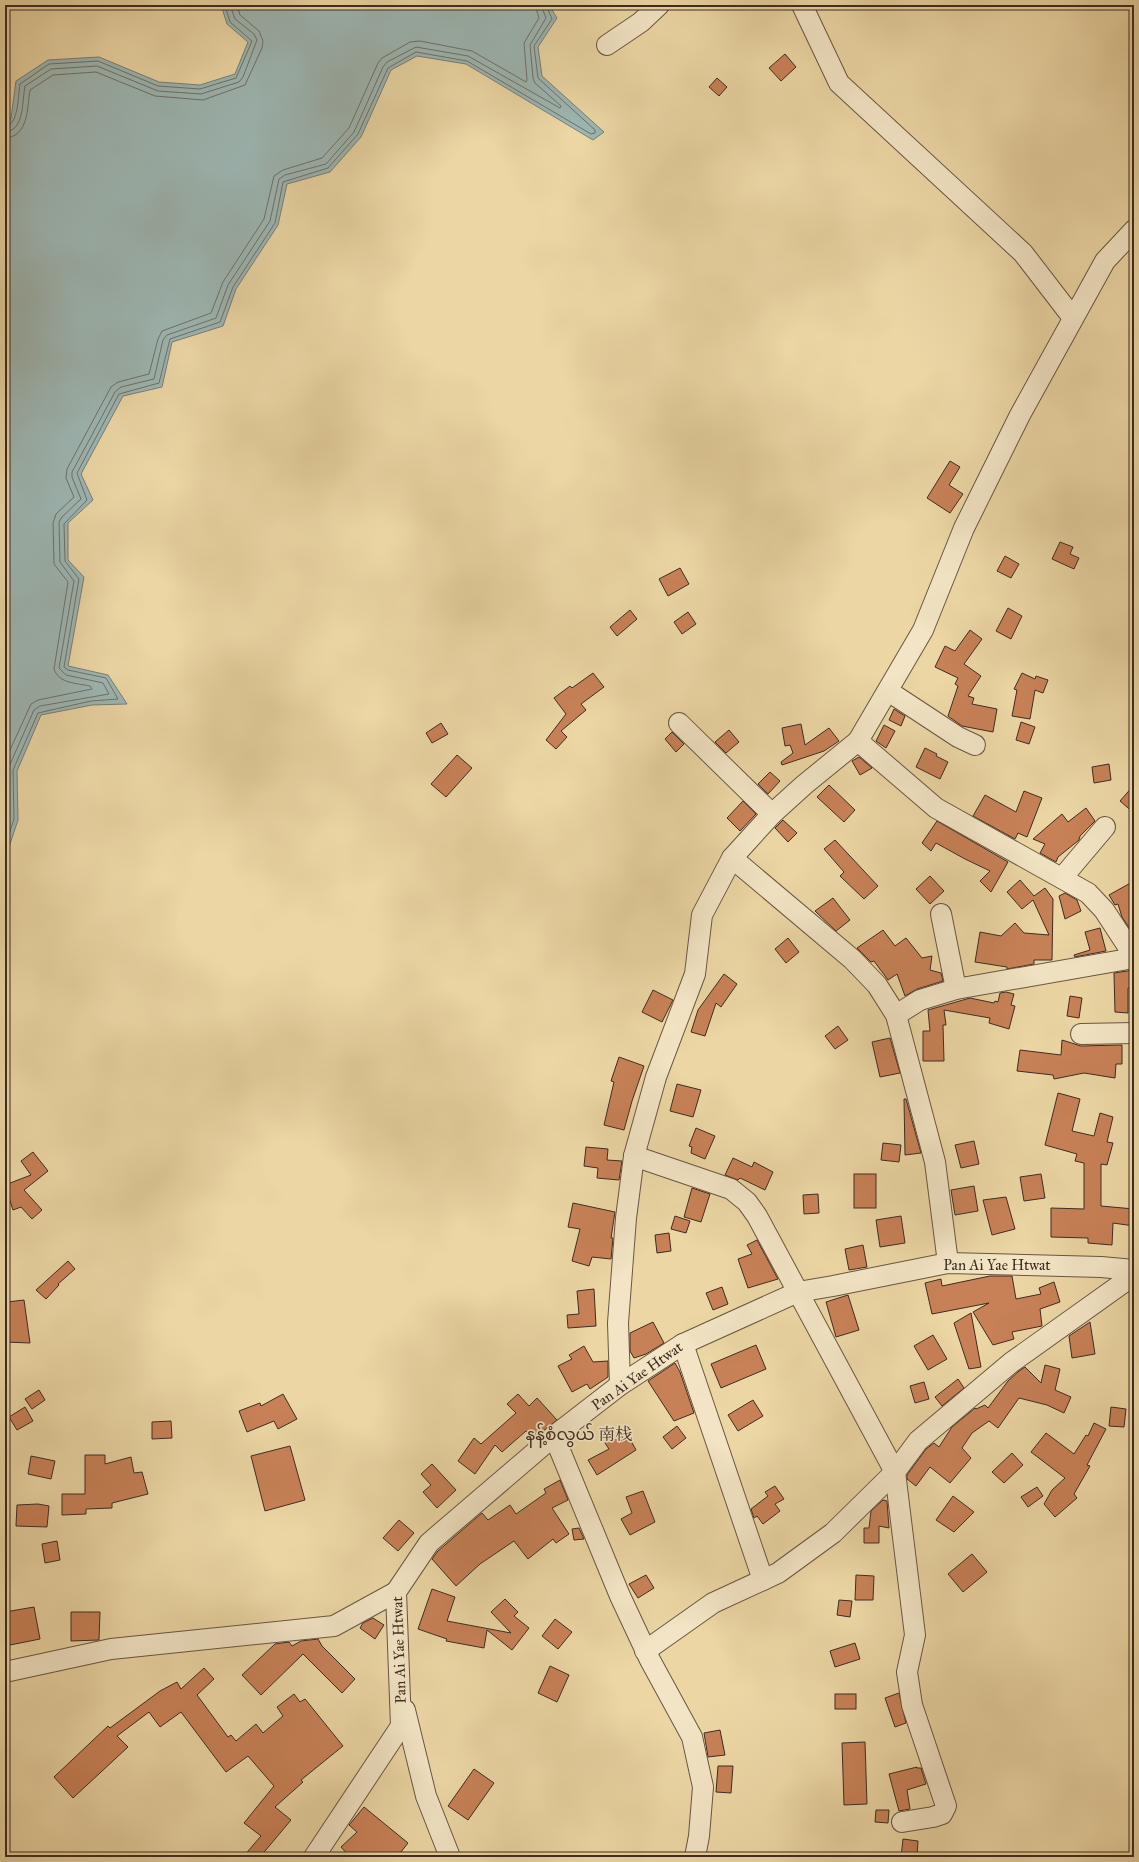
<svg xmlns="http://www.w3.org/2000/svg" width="1139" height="1862" viewBox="0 0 1139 1862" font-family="'IM FELL Great Primer','Noto Serif SC','Noto Sans Myanmar',serif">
<rect width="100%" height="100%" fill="#ebd6a4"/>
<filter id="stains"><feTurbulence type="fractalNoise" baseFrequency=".005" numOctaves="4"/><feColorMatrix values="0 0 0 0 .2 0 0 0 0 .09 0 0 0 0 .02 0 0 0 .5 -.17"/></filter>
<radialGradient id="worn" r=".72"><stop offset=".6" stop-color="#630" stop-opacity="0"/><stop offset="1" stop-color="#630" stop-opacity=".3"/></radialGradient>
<path fill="#9db6b2" stroke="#777f78" d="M221,5H549L557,18L538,47L542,76L604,132L593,140L466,64L417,56L391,70L361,137L330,172L287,184L278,225L236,289L223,326L172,342L162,387L123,396L81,474L93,500L68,523V560L84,577L68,666L108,675L127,704L92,705L41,715L17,771L18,820L5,859V125L11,118L16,81L48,60L99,57L159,82L200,85L235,74L248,42L227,24Z"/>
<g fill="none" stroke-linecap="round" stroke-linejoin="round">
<g stroke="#6e716a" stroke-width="1">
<path d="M5,127C19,125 18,95 20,84L49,64L98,61L158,86L200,89L236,78L252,41L230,22L225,5"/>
<path d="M5,132C25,131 22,100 25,86L51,69L97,66L158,91L201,94L239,82L243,77L257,40L254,34L235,19L230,5"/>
<path d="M5,138C29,137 27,107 30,90L53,75L96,72L155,96L203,100L245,85L262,48L263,41L259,31L240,15L237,5"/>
<path d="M5,761L31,704L38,700L92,689L90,686C77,683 59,684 54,669L68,582L54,564L53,523L56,514L74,497L66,478L67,469L111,387L118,382L149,374L158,339L162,331L211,313L223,282L264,219L274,176L283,170L322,158L349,128L378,63L382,58L410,42L420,41L472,51L526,82L527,80L524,43L539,18L535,5"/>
<path d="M5,831L9,819L8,769L34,710L40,706L109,694L103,683L66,675L59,668L74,581L60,562L59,522L62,517L81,499L72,477V472L115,392L121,387L154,379L163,340L167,335L216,318L228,285L270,221L279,179L285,175L326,164L354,132L383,67L387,62L416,47L468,56L560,108L561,106L535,83L533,78L530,45L546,18L541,5"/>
<path d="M5,846L14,819L13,770L38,713L91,701L118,699L106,678L68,670L64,667L79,579L65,561L64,524L87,500L77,473L119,394L159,383L170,339L220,322L233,287L275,223L283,182L328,168L358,134L388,68L416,52L467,61L591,134L595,133V130L538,78L534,46L552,19L546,5"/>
</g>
</g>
<g fill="#c88157" stroke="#3e2c22">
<path d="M785,54L796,67L781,81L769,68Z"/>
<path d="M717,78L727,87L719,96L709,87Z"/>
<path d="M950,461L960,467L949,485L963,494L950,513L927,498Z"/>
<path d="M1060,542L1073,547L1070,554L1079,558L1074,569L1052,559Z"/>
<path d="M1005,556L1019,564L1011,578L997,571Z"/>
<path d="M680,568L689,584L668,596L659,579Z"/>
<path d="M1008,608L1022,616L1011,639L996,631Z"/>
<path d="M630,610L637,619L617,636L610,627Z"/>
<path d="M688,612L696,624L682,634L674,622Z"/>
<path d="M970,630L982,639L964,664L981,676L968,696L974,698L972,704L997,709L993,732L962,726L948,716L958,686L955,684L958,678L935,667L945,646L955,651Z"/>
<path d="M593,673L604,687L581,704L586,710L561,731L567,737L556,749L546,740L566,714L554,698L570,686L572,688Z"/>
<path d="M1022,673L1035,679L1036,676L1048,680L1043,693L1035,690L1030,719L1012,716L1017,690L1014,689Z"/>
<path d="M894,709L905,716L901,726L889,720Z"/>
<path d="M1021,722L1035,727L1029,744L1016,740Z"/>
<path d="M441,723L448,734L432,743L426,733Z"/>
<path d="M801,724L805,745L829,728L839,741L824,751L782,765L781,762L793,753L790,745L785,746L782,728Z"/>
<path d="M884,725L895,731L886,748L876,741Z"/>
<path d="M729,730L739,742L726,753L715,742Z"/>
<path d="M672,732L684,744L676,752L665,739Z"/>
<path d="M925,748L937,754L936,756L948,762L940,779L916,767Z"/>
<path d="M457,755L472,768L446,797L431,784Z"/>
<path d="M859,757L872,768L860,775L852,761Z"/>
<path d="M1109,764L1111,780L1094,783L1092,767Z"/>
<path d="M770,772L780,781L768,794L758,784Z"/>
<path d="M829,785L855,810L844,822L817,797Z"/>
<path d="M1134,785V813L1120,801Z"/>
<path d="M1024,791L1042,798L1027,837L1018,833L1015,839L973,816L985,795L1016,812Z"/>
<path d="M743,801L756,814L740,831L727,818Z"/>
<path d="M1086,808L1095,821L1080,836L1079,840L1058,857L1056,862L1040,853L1045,844L1033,839L1062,814L1068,822Z"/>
<path d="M783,820L797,833L788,842L775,828Z"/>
<path d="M937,821L1008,862L991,892L980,881L990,871L965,859L936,843L931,851L922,843Z"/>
<path d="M835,840L878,886L864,899L840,876L844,872L824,849Z"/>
<path d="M930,876L944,891L930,904L916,889Z"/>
<path d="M1020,880L1034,896L1045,888L1053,899L1052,960H1034V964L1007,969V967L975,962L980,932L1001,936L1015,923L1024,933L1049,935L1033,900L1022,909L1007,892Z"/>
<path d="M1134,881V935L1122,917L1118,904L1115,905L1109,895Z"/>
<path d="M1065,893L1077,900L1081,911L1065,919L1059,896Z"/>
<path d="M833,898L850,920L836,931L815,911Z"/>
<path d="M1100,928L1106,951L1075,957L1074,955L1090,950L1085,932Z"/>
<path d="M883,930L895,946L906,938L922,958L932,956L930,970L941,973L943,981L917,989L905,996L897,974L888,980L874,961L871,962L857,948Z"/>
<path d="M788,938L799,952L786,963L775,949Z"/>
<path d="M1134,970V988H1128V1013L1115,1012L1114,973Z"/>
<path d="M724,974L737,984L721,1007L716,1003L705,1036L691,1032L698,1010Z"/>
<path d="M653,990L673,1000L662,1022L642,1012Z"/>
<path d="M1006,992L1014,994L1011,1005L1015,1006L1009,1029L989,1023L990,1018L944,1010L946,1025H943L944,1061H923V1031H930L928,1010L970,998L994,1003L995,1001L998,1002L1000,993Z"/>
<path d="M1070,996L1082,998L1079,1018L1067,1016Z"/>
<path d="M838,1026L848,1040L835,1049L825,1036Z"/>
<path d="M890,1038L900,1073L880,1077L872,1042Z"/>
<path d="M1062,1040L1081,1046L1122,1045V1064H1116L1115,1078L1084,1073L1054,1079L1053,1075L1017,1071L1020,1050L1061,1055Z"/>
<path d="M619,1057L644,1066L632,1101L624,1130L604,1125L614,1082L611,1081Z"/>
<path d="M677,1084L701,1090L693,1117L670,1111Z"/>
<path d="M1058,1093L1080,1099L1072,1131L1094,1136L1100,1113L1113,1117L1107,1142L1113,1143L1107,1165L1101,1164V1206L1134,1209V1226L1113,1223L1112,1245L1088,1243V1238L1051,1237V1208L1084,1209V1163L1075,1161L1077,1154L1045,1145Z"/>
<path d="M904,1099H906L921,1153L905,1155Z"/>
<path d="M696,1128L715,1136L705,1159L691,1153L692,1147L689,1146Z"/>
<path d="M974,1141L979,1164L961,1168L955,1145Z"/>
<path d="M883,1143L901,1145L899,1162L881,1160Z"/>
<path d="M586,1147L608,1149L607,1160L622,1161L619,1180L597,1178L598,1168L584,1166Z"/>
<path d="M33,1152L48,1171L24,1190L42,1210L32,1219L21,1207L13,1210L5,1185L31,1175L21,1161Z"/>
<path d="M733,1158L752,1167L754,1162L773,1172L765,1190L740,1178L738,1180L725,1175Z"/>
<rect x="854" y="1174" width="22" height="34"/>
<path d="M1041,1174L1045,1198L1024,1201L1020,1177Z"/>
<path d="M974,1186L978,1211L955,1215L951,1190Z"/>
<path d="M692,1188L710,1194L701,1222L684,1217Z"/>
<path d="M818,1194L819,1213L804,1214L803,1195Z"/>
<path d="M1006,1197L1015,1229L992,1235L983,1200Z"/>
<path d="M573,1203L615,1212L611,1238H613L611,1259L592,1257L589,1266L572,1261L580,1229L568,1227Z"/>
<path d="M675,1216L690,1221L686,1233L671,1229Z"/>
<path d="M901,1216L905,1243L880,1247L876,1220Z"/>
<path d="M669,1233L671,1251L657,1253L655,1235Z"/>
<path d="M757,1240L778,1279L748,1288L738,1259L752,1254L747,1245Z"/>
<path d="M863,1245L867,1267L849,1270L845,1249Z"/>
<path d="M68,1261L75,1269L58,1284L59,1285L46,1299L36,1290Z"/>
<path d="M990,1276H1012L1016,1299L1041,1294L1039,1288L1054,1282L1060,1302L1040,1309L1042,1326L1012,1332L1014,1339L993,1345L973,1312L989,1303L932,1314L925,1283L941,1279L942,1286Z"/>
<path d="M722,1287L728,1304L713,1310L706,1293Z"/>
<path d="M594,1289L596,1326L568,1328L567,1315L579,1314L577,1291Z"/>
<path d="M848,1295L859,1330L836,1337L826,1302Z"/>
<path d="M24,1300L30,1343L5,1342V1323L9,1324L7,1302Z"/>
<path d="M971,1313L981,1367L969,1369L954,1323Z"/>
<path d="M653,1322L664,1343L646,1354L634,1358L630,1351V1333Z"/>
<path d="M1090,1322L1095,1354L1072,1358L1069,1336Z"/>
<path d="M933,1335L947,1359L928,1370L914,1346Z"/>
<path d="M756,1345L766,1369L721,1388L711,1364Z"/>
<path d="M584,1346L593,1362L608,1361V1377L590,1389L587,1384L572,1392L558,1366L572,1359L569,1355Z"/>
<path d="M675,1363L680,1372L694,1413L674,1421L648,1381Z"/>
<path d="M1045,1365L1060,1369L1055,1390L1071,1397L1064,1413L1047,1405L1019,1398L998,1428L989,1421L972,1433L962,1448L971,1458L950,1483L930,1467L916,1486L907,1479V1475L926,1449L934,1443L939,1447L952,1427L975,1408L976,1409L985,1405L988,1408L1008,1381L1019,1371L1025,1367L1041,1383Z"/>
<path d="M958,1379L964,1388L942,1406L935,1397Z"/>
<path d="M924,1382L929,1399L915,1403L910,1386Z"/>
<path d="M39,1390L45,1400L32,1409L25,1399Z"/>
<path d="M283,1394L297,1419L278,1429L274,1421L247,1432L239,1411L260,1403L261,1406Z"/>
<path d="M518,1394L529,1406L537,1398L557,1420L533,1439L526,1431L502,1452L495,1445L475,1474L458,1461L474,1438L481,1444L516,1413L507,1404Z"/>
<path d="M753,1400L763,1416L738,1431L728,1415Z"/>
<path d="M25,1407L33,1421L17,1430L9,1417Z"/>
<path d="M1111,1407L1126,1409L1124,1427L1109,1426Z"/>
<path d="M171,1421L172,1438L152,1439V1422Z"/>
<path d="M1094,1423L1106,1429L1087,1465L1090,1466L1074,1494L1077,1498L1055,1517L1044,1504L1052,1490L1065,1478L1031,1452L1046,1433L1074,1454L1086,1435L1088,1436Z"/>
<path d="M677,1426L686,1438L672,1449L663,1437Z"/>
<path d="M620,1434L625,1441L630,1439L636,1450L597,1475L588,1460L609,1449L605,1443Z"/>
<path d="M290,1446L305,1500L265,1511L251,1456Z"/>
<path d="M1012,1453L1023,1465L1004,1483L992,1472Z"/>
<path d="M85,1455H105V1464L131,1457L134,1473L142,1472L148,1494L112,1503V1508L86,1509V1514L62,1515V1494H85Z"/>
<path d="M31,1456L55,1461L51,1479L28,1474Z"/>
<path d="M432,1464L456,1490L437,1508L423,1492L431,1485L421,1474Z"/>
<path d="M560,1480L568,1500L552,1508L569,1534L556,1543L553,1539L528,1559L514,1541L480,1564L456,1586L432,1559L438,1551L482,1513L488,1520L510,1505L516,1514L546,1493L544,1489Z"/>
<path d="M775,1486L784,1499L775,1504L780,1511L763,1524L757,1516L754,1518L751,1509L768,1496L765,1492Z"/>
<path d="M1037,1487L1043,1496L1028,1507L1021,1497Z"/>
<path d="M643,1491L655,1522L630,1535L621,1519L632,1513L626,1497Z"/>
<path d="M953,1496L974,1512L954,1532L936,1520Z"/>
<path d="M883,1500L887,1501L889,1528L879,1526V1543H864V1528H869L871,1511Z"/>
<path d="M38,1504L49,1506L47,1527L16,1526L17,1505Z"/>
<path d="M399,1520L414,1533L398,1551L383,1538Z"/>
<path d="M579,1528L584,1539L574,1540L572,1529Z"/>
<path d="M57,1541L60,1560L45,1563L42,1544Z"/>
<path d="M972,1554L987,1572L963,1592L948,1574Z"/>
<path d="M646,1575L654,1588L638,1598L629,1584Z"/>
<path d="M856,1575L874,1576L873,1600H855Z"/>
<path d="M432,1589L455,1597L447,1621L511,1633L491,1612L505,1599L518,1612L514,1616L529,1628L512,1650L487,1630L484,1648L446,1641L447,1639L418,1629Z"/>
<path d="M839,1600L852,1601L850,1617L837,1615Z"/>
<path d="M34,1607L40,1639L5,1646V1612Z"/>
<path d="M71,1612H100L99,1640L71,1641Z"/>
<path d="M373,1618L384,1625L375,1639L360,1628L363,1623Z"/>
<path d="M555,1619L572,1632L558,1649L542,1636Z"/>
<path d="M318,1639L322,1646L355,1679L342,1693L303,1654L261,1695L242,1675L275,1644L289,1642L292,1646L301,1641Z"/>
<path d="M855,1643L860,1659L835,1667L830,1651Z"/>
<path d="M550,1666L569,1675L557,1702L538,1693Z"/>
<path d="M204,1668L214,1679L197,1695L228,1737L231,1735L236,1741L256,1724L263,1733L283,1716L277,1707L294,1694L300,1702L305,1699L343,1746L301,1780L303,1782L275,1807L291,1820L260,1857H243L261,1836L244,1823L274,1786L248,1756L226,1772L181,1712L160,1727L149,1712L117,1736L128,1747L73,1798L54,1777L108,1726L110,1728L160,1691L177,1682L181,1689Z"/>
<path d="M899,1693L906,1723L895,1727L885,1698Z"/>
<rect x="835" y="1694" width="21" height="15"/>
<path d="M720,1730L725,1755L708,1757L704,1733Z"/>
<path d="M865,1742L867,1804L844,1805L842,1743Z"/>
<path d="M718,1766H733L731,1793L716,1792Z"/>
<path d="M917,1767V1768H921L926,1784L907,1790L910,1809L899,1811L889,1774Z"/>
<path d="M474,1769L494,1783L468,1820L448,1806Z"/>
<path d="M364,1807L408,1843L397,1857H350L341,1847L357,1832L349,1825Z"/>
<path d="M876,1810H889L888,1823L875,1822Z"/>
<path d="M903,1839L918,1841L917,1857H901Z"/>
</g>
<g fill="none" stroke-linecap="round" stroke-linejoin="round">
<g stroke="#695642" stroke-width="22">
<g id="minor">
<path d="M802,5L839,83L1023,253L1073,318"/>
<path d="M607,45L641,22L659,5"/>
<path d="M888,691L958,737L975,745"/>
<path d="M679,723L772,814"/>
<path d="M858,741L936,808L1088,893L1104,910L1134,956"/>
<path d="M732,858L852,959L877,985L896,1015L935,1162L948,1263"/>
<path d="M1062,878L1105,827"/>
<path d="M941,914L956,989"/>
<path d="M896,1015L920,1000L956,989L1134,958"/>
<path d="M1081,1034L1134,1033"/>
<path d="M634,1156L731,1189L747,1202L757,1216L895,1472L915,1635L907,1672L912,1705L946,1806L942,1814L933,1817L902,1822"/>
<path d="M683,1344L763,1580"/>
<path d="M620,1385L618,1323L626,1218L634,1156L656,1077L695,974L702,915L732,858L772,814L804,785L858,741L923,630L964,528L1020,415L1105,261L1134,230"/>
<path d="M554,1436L620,1596L650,1660L692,1737L703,1787L699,1836L695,1857"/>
<path d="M645,1651L713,1603L778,1573L833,1533L895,1472L918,1441L1012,1362L1134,1275"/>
<path d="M5,1672L111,1649L334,1626L396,1592"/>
<path d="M405,1710L426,1796L450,1857"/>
<path d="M314,1857L401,1726L396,1592L429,1543L554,1436L620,1385L683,1344L798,1292L833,1286L948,1263L1101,1267L1134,1270"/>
</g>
</g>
<use href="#minor" stroke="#f2e4c4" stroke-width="20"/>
</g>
<g text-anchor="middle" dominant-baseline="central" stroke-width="3.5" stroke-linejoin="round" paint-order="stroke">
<g font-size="15" fill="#3e2c22" stroke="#f2e4c4">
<text x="997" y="1265">Pan Ai Yae Htwat</text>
<text transform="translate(637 1376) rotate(-35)">Pan Ai Yae Htwat</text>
<text transform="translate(399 1650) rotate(-92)">Pan Ai Yae Htwat</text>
</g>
<g font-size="17" fill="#3e2c22" stroke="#f2e4c4">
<text x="579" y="1434">နန့်စံလွယ် 南栈</text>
</g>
</g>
<rect width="1139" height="1862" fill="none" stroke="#ebd6a4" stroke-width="20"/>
<rect x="6" y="6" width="1127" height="1850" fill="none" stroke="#3e2c22" stroke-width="2"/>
<rect x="10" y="10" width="1119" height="1842" fill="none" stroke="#3e2c22"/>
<rect width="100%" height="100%" filter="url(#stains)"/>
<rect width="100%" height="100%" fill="url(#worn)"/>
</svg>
